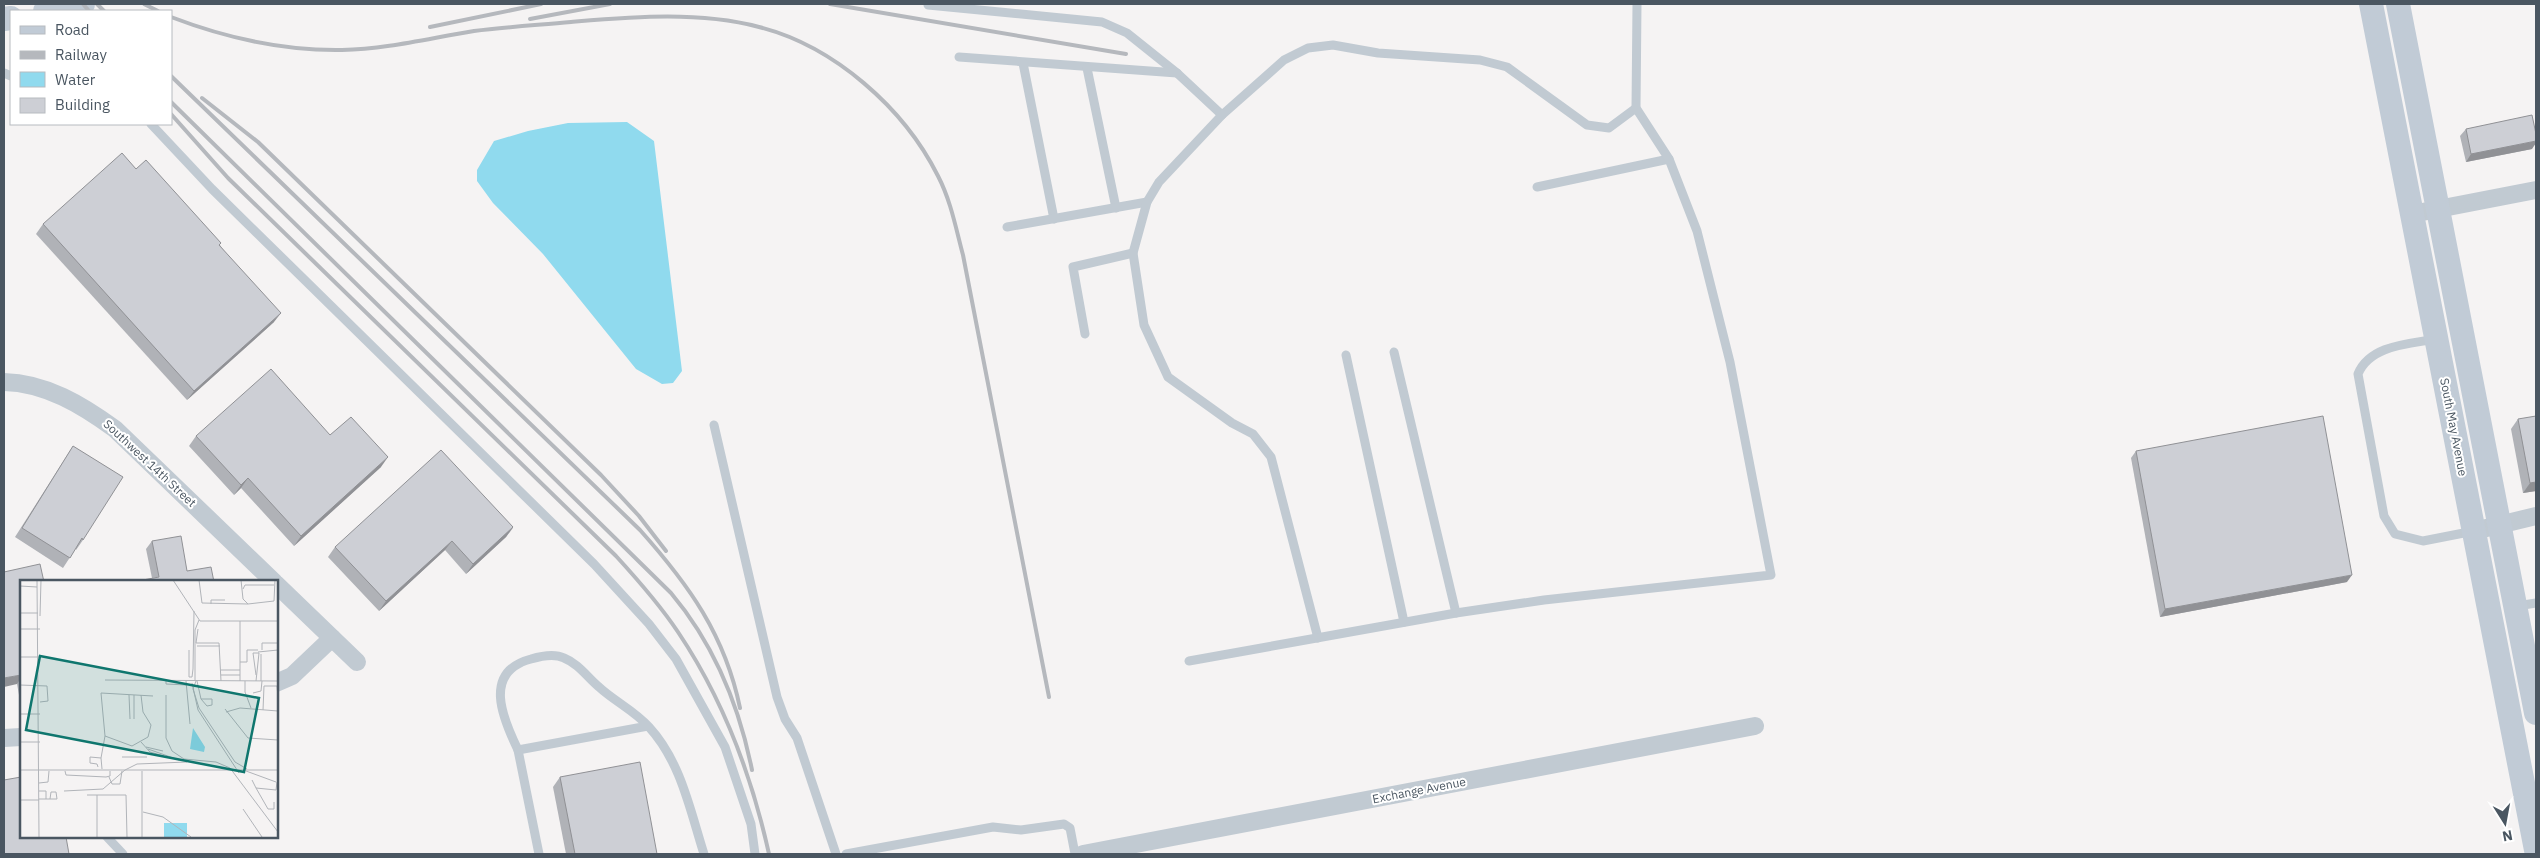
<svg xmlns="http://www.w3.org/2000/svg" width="2540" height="858" viewBox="0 0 2540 858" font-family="'IBM Plex Sans',sans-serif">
<rect width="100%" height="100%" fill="#f5f3f3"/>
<path fill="#90daee" d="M627,122L654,141L682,371L673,383L662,384L636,369L543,254L493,203L477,181V170L494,141L528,131L568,123Z"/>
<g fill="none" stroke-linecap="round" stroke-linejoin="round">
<g stroke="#c1cad2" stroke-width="9">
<path d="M928,5L1102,22L1127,33L1177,73L1222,115"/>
<path d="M959,57L1177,73"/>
<path d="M1023,63L1054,219"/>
<path d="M1087,68L1116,208"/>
<path d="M4,73L11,76"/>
<path d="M151,124L212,189L594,564L649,624L676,659L725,747L751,824L755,854"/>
<path d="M1537,187L1669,159"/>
<path d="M1007,227L1147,202"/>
<path d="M1085,334L1073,267L1133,253"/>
<path d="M2436,339C2409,344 2370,345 2358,374L2384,516L2395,534L2423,541L2474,531"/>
<path d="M1394,352L1456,613"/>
<path d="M1346,355L1404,622"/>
<path d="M714,425L777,697L785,719L797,738L836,854"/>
<path d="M2517,606L2536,603"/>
<path d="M1318,638L1271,457L1253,434L1232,423L1168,377L1144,325L1133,253L1147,202L1159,182L1222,115L1284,60L1308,48L1333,45L1378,53L1480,60L1507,67L1587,125L1609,128L1636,108"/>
<path d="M1189,661L1456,613L1544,600L1771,575L1730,362L1697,231L1669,159L1636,108L1637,4"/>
<path d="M648,726L518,750C503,719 482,672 531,659C541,656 554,653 564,658C579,664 587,677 599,687C614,701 635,711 649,727C681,762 690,810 704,854"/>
<path d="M518,750L539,854"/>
<path d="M107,837L123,854"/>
<path d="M846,854L993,827L1021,830L1064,824L1070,828L1075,854"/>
</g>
<g stroke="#c1cad2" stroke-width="18">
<path d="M2412,214L2536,190"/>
<path d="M4,382C46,383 82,405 115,429L274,582"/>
<path d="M2474,531L2536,516"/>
<path d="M276,584L357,662"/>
<path d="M276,683L292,676L332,638"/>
<path d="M4,738L21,737"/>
<path d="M1083,854L1755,726"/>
</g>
<g stroke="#c1cbd6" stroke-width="24">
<path d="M2371,4L2536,850"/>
<path d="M2398,4L2536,713"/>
<path d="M45,11L83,4"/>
<path d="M4,19L11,18"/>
</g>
<g stroke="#b5b8bd" stroke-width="4">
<path d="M83,4L89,11"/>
<path d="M97,4L104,11"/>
<path d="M144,4L158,11"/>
<path d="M830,4L1126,54"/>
<path d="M171,17C226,38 283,51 342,50C387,49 430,38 474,31C506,27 539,25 571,22C632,17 698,11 759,27C834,46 904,108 938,176C951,201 956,229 963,255L1049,697"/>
<path d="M530,19L610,4"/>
<path d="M430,27L541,4"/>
<path d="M171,76L640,530C689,585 725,635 740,708"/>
<path d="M202,98L258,142L601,475L639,516L666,551"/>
<path d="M171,102L671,593C713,643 739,705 752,770"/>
<path d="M171,114L228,178L616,556C638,580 660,605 678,632C723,699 752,777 769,854"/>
</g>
</g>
<g fill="#b0b2b7">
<path d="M2466,129L2532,149L2466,162L2460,136Z"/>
<path d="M136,169L220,245L274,322L187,400L36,234L43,224Z"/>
<path d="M2518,419L2536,491L2523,493L2511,429Z"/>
<path d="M330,435L381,467L294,546L241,488L234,495L189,446L196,436Z"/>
<path d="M73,446L83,540L76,550V548L63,568L15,537Z"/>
<path d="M2136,451L2347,582L2160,617L2131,458Z"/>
<path d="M513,528L506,537L466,574L445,550L379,611L328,557L335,547Z"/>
<path d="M152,541L187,571L152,578L146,549Z"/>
<path d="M21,582V695H19L17,684Z"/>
<path d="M560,777L657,854H566L553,787Z"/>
</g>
<g fill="#909195">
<path d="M2536,141V143L2532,149L2466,162L2471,154Z"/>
<path d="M281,313L274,322L187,400L194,391Z"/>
<path d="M388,457L381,467L294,546L301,536Z"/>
<path d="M248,478L241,488L234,495L241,485Z"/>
<path d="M2536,482V491L2523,493L2530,483Z"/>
<path d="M513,527L506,537L466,574L473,564Z"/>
<path d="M452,541L445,550L379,611L386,601Z"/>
<path d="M2352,575L2347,582L2160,617L2165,609Z"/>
<path d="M21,675V678L17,684L4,687V678Z"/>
</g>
<g fill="#cdcfd5" stroke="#909195">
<path d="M2532,115L2536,134V141L2471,154L2466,129Z"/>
<path d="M122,153L136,169L146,160L221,243L219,245L281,313L194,391L43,224Z"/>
<path d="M271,369L330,435L351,417L388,457L301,536L248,478L241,485L196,436Z"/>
<path d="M2323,416L2352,575L2165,609L2136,451Z"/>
<path d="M2536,416V482L2530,483L2518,419Z"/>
<path d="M73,446L123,477L83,540L82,538L70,558L22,528Z"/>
<path d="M441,450L513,527L473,564L452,541L386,601L335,547Z"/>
<path d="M181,536L187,571L211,567L214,582H132L159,577L152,541Z"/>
<path d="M40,564L44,582H21V675L4,678V572Z"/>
<path d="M640,762L657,854H575L560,777Z"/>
<path d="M21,777V837H66L69,854H4V780Z"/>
</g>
<g text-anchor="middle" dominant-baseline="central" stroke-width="4" stroke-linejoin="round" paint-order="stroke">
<g font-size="12" fill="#4a5661" stroke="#fff">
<text transform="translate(2454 427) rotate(79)">South May Avenue</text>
<text transform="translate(150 463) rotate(43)">Southwest 14th Street</text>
<text transform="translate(1419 790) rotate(-11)">Exchange Avenue</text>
</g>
</g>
<g transform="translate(20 580)">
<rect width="258" height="258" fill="#f5f3f3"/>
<path d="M173,148L185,167L184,172L170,169ZM144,243H167V257H144Z" fill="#90daee"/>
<path fill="none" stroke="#b1b4b9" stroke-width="1" d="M17,0L19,257M153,0L180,41H258M179,0L182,23L228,24M221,0L223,19L228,24L254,21L255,0M0,6L17,7M223,9L225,5H254M191,24V20H205M0,33H18M20,36L21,0M220,41V101M0,49H20M178,49L176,63H199L201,101M177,66H200M242,70V63H258M238,72L258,70M0,77H20M220,82H227V70H238M201,90H220M201,95H220M169,97H172L173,89L174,31M169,97V70M85,100L258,101M146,101V104L167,105M166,101L170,144M175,101V50L179,40M176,101L173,109L179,128L215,182L227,189M177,101L181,119L187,126L192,125V119H181M225,101V112L231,128M236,101L239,73H233L236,95M241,101V74M172,103L178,130L219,193M0,105L27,106L28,121L20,122M233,113L241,111L242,101M109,115L110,139M114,115V139M146,115V158L152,171L164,179L196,182L210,188L258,252M205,129L228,158L258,160V157M243,130L244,106H257L258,117M206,132L220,128L258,131M0,134H20M85,156L112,166L128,157L131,145L123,132L121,115M0,162H20M121,162L130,172L144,176M126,167L143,171M128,169L159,180M102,177H127M81,178L85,156L81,113L133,116M78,187L77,184L70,183V177L81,178L82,189M0,190H258M45,191L46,195L86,197L90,196V191M122,191V257M226,191L256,202M89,197L92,204H100L102,191M232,200L236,208L256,210L257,202M19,203L28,202L29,191M236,208L248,229H254V222M19,211H26V219H19M44,211L83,209L105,190L117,184L167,182M67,215H106L107,257M77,215V257M26,219H37L36,212H31L30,219M0,220H19M223,229L242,257M123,232L143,237L171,257"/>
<path fill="#0f766e" fill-opacity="0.15" stroke="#0f766e" stroke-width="2.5" d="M20,76L239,118L224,192L6,150Z"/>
<rect width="258" height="258" fill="none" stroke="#4a5661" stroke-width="2.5"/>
</g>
<rect width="2540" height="858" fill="none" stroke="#4a5661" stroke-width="10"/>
<rect x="10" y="10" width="162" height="115" fill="#ffffff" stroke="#b7bbc0"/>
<rect x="20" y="26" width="25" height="8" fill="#c1cbd6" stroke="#b7bbc0"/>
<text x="55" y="35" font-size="15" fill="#4a5661">Road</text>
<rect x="20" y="51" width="25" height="8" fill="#b5b8bd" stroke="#b7bbc0"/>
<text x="55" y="60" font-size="15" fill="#4a5661">Railway</text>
<rect x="20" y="72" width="25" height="15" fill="#90daee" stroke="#b7bbc0"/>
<text x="55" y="85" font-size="15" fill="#4a5661">Water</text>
<rect x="20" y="98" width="25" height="15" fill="#cdcfd5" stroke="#b7bbc0"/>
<text x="55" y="110" font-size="15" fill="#4a5661">Building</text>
<g transform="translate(2505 823) rotate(169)" stroke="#ffffff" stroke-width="4" paint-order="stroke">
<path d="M0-4L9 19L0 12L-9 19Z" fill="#4a5661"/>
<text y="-8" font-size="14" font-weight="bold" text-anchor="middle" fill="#4a5661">N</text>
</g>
</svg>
